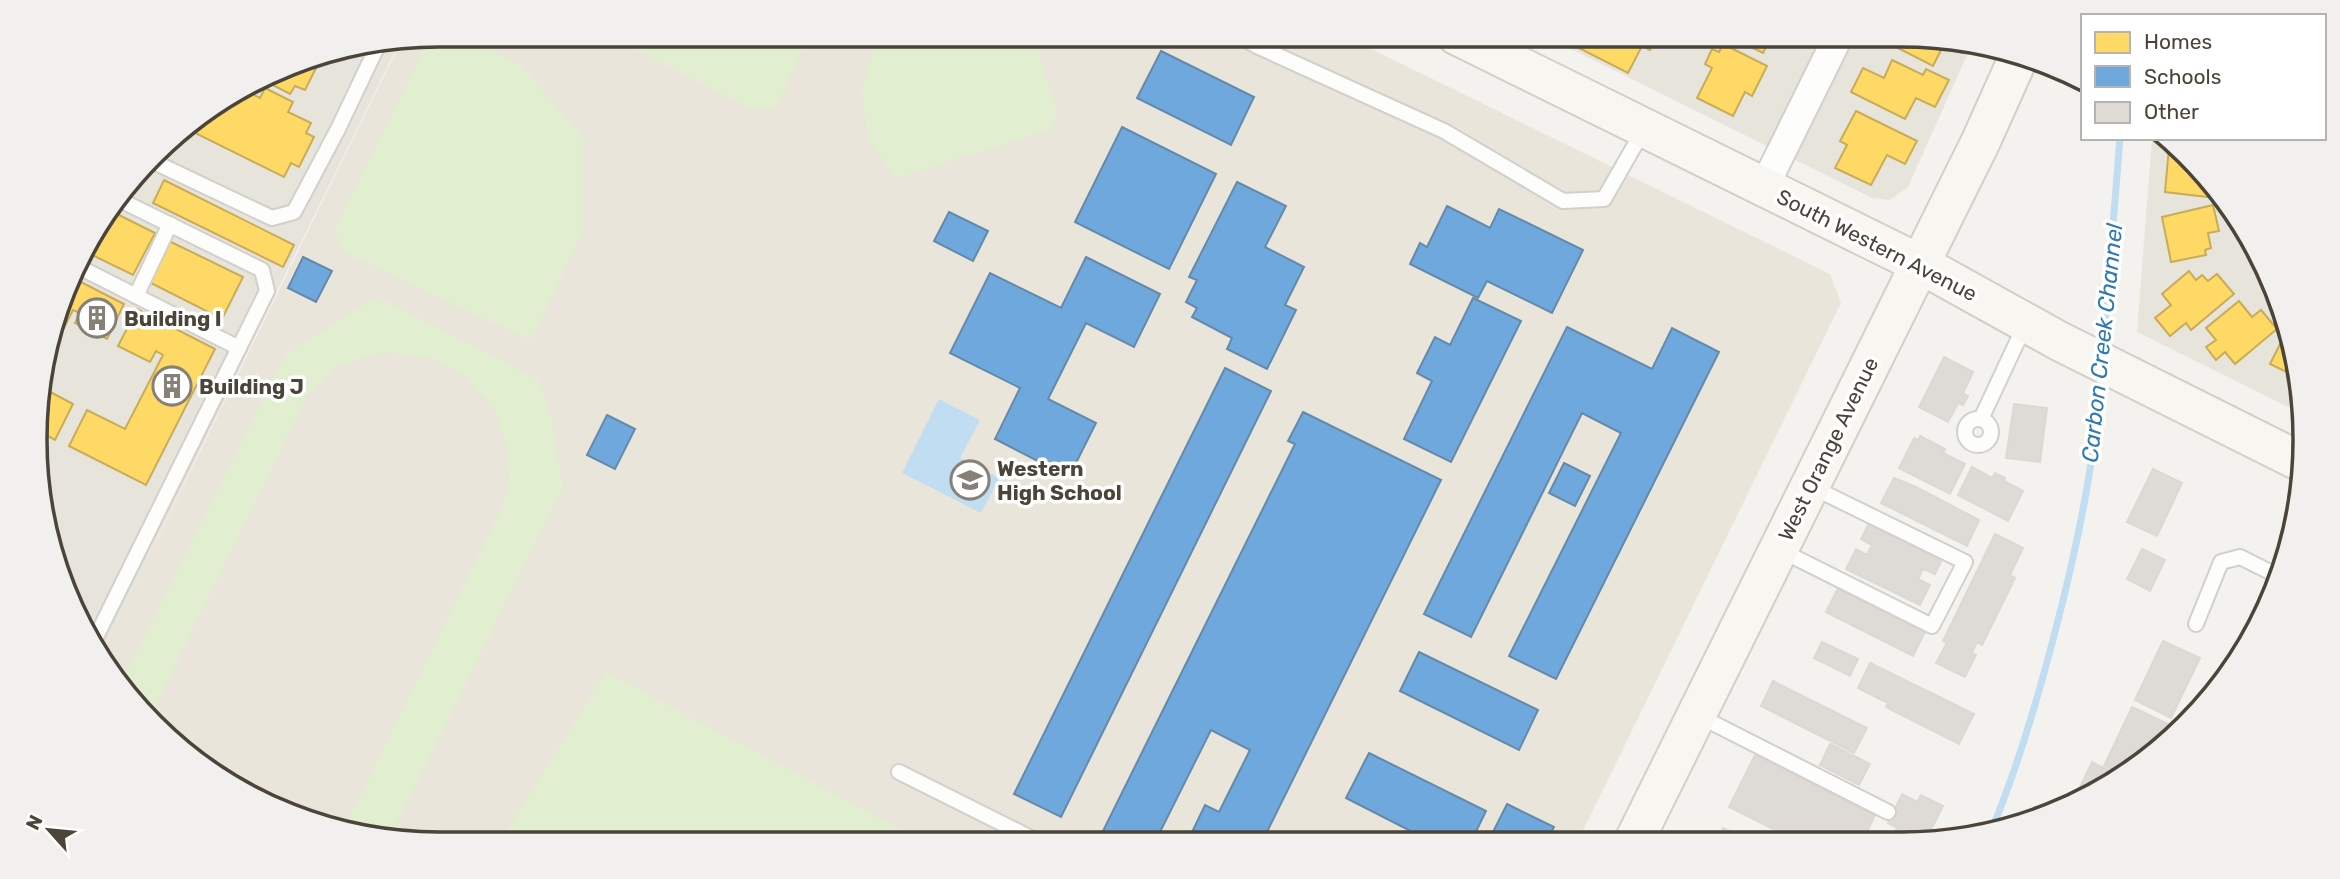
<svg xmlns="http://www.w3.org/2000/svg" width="2340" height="879" viewBox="0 0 2340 879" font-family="Rubik,sans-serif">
<rect width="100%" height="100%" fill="#f4f2ee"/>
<g fill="#e7e4dc">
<path d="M1543,35H1900L1972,44L1908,187L1890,200L1872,198Z"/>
<path d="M400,41L283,279L100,656L43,519L39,386L89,238L173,135L309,57Z"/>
<path d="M2152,138H2164L2251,238L2302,387L2300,413L2137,332Z"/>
</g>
<path fill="#eae5da" d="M440,35H1343L1830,274L1841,303L1578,841L439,844L334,830L194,761L103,664L100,656L401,41Z"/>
<g fill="#e1eecf">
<path d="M440,35H455L521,65L583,137V231L531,341L343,252L335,229L430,37Z"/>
<path d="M607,35H810L774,110L750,108Z"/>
<path d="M879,35H1033L1058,114L1050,129L895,179L867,136L862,88Z"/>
<path d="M377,296L540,381L552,420L563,487L390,837L343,831L503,505L510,478L506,446L493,407L462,374L430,358L384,352L336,367L309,393L151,715L121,684L285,355Z"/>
<path d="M606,672L919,839L922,843L502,844L503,837Z"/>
</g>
<path fill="#c0ddf1" d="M939,399L980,420L960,458L999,478L981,513L902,473Z"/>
<g fill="#ffd966" stroke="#c9ac58" stroke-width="2">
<path d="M1578,35H1658L1650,50L1642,46L1628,73L1573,45Z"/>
<path d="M1726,35H1772L1763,53Z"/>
<path d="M1902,35L1967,44L1962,53L1944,44L1933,66L1896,47Z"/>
<path d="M1723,44L1767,66L1752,96L1745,92L1733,116L1697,98L1712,68L1705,64L1712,49L1719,52Z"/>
<path d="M323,54L305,90L295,86L290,94L267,82L309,57Z"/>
<path d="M1892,60L1923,75L1926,69L1949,80L1935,107L1916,98L1905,119L1851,92L1863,68L1884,78Z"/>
<path d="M265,88L293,102L288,112L311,123L306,133L314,137L299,167L291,163L284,177L185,128L248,92L260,98Z"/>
<path d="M1856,111L1917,141L1905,164L1887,155L1871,185L1835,168L1847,145L1840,141Z"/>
<path d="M2169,147L2172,148L2216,198L2165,192Z"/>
<path d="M164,180L294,245L283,267L153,203Z"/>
<path d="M2213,205L2219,231L2208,233L2211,248L2205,250L2206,255L2171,262L2162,217Z"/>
<path d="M111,211L155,233L133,275L84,251L89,238Z"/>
<path d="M169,241L243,277L222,319L149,282Z"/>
<path d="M2189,271L2196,280L2202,275L2208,281L2217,274L2234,294L2191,330L2186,323L2170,336L2155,318L2171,305L2162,294Z"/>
<path d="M75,279L124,304L107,339L75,323L80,313L73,310L47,361Z"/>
<path d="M2239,301L2252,317L2261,310L2277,329L2235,364L2225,352L2216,360L2206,347L2216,340L2206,328Z"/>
<path d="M137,309L215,349L146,485L69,446L87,410L125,429L163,355L156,351L150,362L118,346Z"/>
<path d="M2284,336L2299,378L2270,364Z"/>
<path d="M39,386L73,404L55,440L40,432Z"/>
</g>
<g fill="#6fa8dc" stroke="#648aab" stroke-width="2">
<path d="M1161,51L1254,97L1231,145L1137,98Z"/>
<path d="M1122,127L1216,174L1169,269L1075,222Z"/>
<path d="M1237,182L1286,206L1265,247L1304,267L1285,305L1296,310L1267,369L1227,349L1232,338L1192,317L1197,308L1186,302L1197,280L1189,277Z"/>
<path d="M1447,206L1490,228L1499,209L1583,250L1552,313L1487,281L1478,298L1410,264L1420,243L1427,247Z"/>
<path d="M949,212L988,231L973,261L934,241Z"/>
<path d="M303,257L332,271L316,302L288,288Z"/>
<path d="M1086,257L1160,294L1134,347L1086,323L1048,399L1096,423L1069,477L995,439L1020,388L950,353L990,273L1061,308Z"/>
<path d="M1473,298L1521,321L1451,462L1404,439L1432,381L1417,373L1435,337L1450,345Z"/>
<path d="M1567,327L1652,369L1672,328L1719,352L1556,679L1509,656L1621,433L1582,413L1471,637L1424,614Z"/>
<path d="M1225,368L1271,391L1061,817L1014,794Z"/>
<path d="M1303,412L1441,480L1262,842H1204L1207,836L1193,830L1205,805L1219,812L1250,750L1211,730L1155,842H1111L1100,837L1295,444L1288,441Z"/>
<path d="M607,415L635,429L615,469L587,455Z"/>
<path d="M1564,463L1590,476L1575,506L1549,493Z"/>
<path d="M1419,652L1538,710L1519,750L1400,691Z"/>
<path d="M1369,753L1486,811L1471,842H1432L1346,798Z"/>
<path d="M1507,804L1554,827L1547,841L1488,842Z"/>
</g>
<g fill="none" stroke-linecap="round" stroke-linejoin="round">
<g stroke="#c0ddf1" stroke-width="7">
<path d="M2103,350L2120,138"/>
<path d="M1992,829C2018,766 2038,698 2055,632C2077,548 2095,463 2101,376"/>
</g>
</g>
<g fill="#dedbd6" stroke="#dcd9d4" stroke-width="2">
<path d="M1944,357L1973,372L1963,393L1968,396L1963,405L1958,403L1948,422L1919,407Z"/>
<path d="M2014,404L2047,408L2040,462L2006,458Z"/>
<path d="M1920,436L1945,449L1943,453L1965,464L1950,494L1899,468L1914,438L1918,440Z"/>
<path d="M1972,467L1992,478L1995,473L2005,478L2004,481L2023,491L2008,521L1958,495Z"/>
<path d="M2153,469L2182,483L2157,536L2127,522Z"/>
<path d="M1894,478L1916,487L1979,520L1967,546L1881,503Z"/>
<path d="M1871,519L1944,555L1935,574L1923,569L1918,579L1930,585L1920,605L1846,569L1856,549L1867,555L1872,545L1861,539Z"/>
<path d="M1995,534L2023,548L2010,575L2015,578L1982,645L1977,642L1972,653L1976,655L1965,677L1936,663L1947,643L1943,641Z"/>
<path d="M2142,549L2165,560L2150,591L2127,579Z"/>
<path d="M1839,586L1926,630L1913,656L1826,612Z"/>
<path d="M2251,618L2259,622L2251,642L2244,650L2241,648L2243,643L2240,642Z"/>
<path d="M2163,641L2200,658L2171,718L2135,700Z"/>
<path d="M1822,642L1858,659L1850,676L1814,658Z"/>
<path d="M1870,663L1974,714L1959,744L1886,707L1888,703L1858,688Z"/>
<path d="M1773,681L1867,728L1854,753L1761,706Z"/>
<path d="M2132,707L2168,724L2155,752L2122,774L2104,766Z"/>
<path d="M1830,744L1870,764L1859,785L1820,765Z"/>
<path d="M1755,755L1875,815L1866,834L1870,836L1867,841H1797L1729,807Z"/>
<path d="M2092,762L2119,776L2082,800L2076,796Z"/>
<path d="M1902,794L1917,802L1921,795L1943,806L1928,836L1924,834L1921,841H1890L1897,828L1888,823Z"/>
<path d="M1723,828L1750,841H1723L1718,838Z"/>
</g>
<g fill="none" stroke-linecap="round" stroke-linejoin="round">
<g stroke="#d2d0cb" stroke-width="18">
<g id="lane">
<path d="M1237,35L1259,47L1444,131L1563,201L1604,199L1644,129"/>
<path d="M149,164L154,162L272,218L294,212L338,129L378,45"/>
<path d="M79,267L239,348"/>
<path d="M136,296L170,224"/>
<circle cx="1978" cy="432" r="13"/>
<path d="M1981,419L2025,325"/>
<path d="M1780,550L1932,626L1965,562L1812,487"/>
<path d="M2196,624L2221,562L2240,557L2278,576"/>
<path d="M94,641L267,291L262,270L120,200"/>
<path d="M1697,715L1888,812"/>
<path d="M899,772L1041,843"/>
</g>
</g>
<g stroke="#d2d0cb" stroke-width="32">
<path id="street" d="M1764,187L1839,35"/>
</g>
<g stroke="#d3cfc5" stroke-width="42">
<g id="secondary">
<path d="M1456,35L1920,264L2059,341L2297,460"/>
<path d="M1634,841L1981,141L2019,56"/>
</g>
</g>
<use href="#lane" stroke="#fdfdfc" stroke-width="14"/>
<use href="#street" stroke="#fdfdfc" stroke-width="28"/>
<use href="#secondary" stroke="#f7f6f1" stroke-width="38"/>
</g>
<defs>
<g id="building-ring" transform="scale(2.0125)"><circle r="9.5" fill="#fff" stroke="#868178" stroke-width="1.5"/><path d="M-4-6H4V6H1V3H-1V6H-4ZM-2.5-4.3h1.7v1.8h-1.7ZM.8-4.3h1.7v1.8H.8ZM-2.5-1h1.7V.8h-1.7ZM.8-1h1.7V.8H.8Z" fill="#868178"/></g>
<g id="school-ring" transform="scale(2.0125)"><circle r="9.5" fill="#fff" stroke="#868178" stroke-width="1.5"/><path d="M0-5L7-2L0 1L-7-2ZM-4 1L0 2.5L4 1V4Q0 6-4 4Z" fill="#868178"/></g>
</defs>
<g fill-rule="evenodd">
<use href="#building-ring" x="97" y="318"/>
<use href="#building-ring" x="172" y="386"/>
<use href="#school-ring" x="970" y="480"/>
</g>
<g text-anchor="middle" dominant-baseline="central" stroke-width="7" stroke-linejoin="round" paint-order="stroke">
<g font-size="21" fill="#4b4439" stroke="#fff">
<text transform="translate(1877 245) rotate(27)">South Western Avenue</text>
<text transform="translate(1828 449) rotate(-64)">West Orange Avenue</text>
</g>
<g font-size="21" font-weight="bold" fill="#4b4439" stroke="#fff" text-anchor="start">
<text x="124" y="318">Building I</text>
<text x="199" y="386">Building J</text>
<text x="997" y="468">Western<tspan x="997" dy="24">High School</tspan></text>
</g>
<g font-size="23" font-style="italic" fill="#2e7ab2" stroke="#fff">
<text transform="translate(2102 343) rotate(-84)">Carbon Creek Channel</text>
</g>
</g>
<path d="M0 0H2340V879H0ZM439 47H1901A392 392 0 0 1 2293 439V440A392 392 0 0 1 1901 832H439A392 392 0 0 1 47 440V439A392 392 0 0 1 439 47Z" fill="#f1f0ef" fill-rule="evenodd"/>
<path fill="none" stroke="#4b4439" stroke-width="3.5" d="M439 47H1901A392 392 0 0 1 2293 439V440A392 392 0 0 1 1901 832H439A392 392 0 0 1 47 440V439A392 392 0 0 1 439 47Z"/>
<rect x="2081" y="14" width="245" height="126" fill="#ffffff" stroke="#b7b4b0" stroke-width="2"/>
<rect x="2095" y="32" width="35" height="21" fill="#ffd966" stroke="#b7b4b0" stroke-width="2"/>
<text x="2144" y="49" font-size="21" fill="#4b4439">Homes</text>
<rect x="2095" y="66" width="35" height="21" fill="#6fa8dc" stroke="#b7b4b0" stroke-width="2"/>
<text x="2144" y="84" font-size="21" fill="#4b4439">Schools</text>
<rect x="2095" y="102" width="35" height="21" fill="#dedbd6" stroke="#b7b4b0" stroke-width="2"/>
<text x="2144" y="119" font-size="21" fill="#4b4439">Other</text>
<g transform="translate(49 830) rotate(297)" stroke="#ffffff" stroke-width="5" paint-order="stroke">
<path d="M0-5L12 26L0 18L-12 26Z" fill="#4b4439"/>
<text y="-10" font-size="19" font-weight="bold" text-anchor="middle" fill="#4b4439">N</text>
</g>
</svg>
